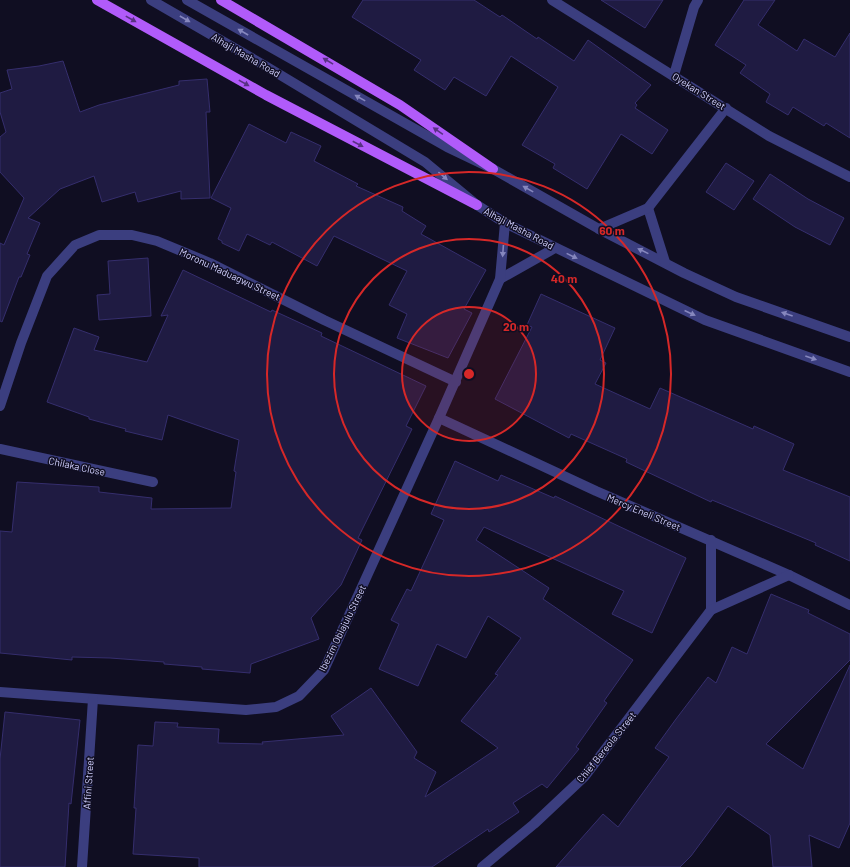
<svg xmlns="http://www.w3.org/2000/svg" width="850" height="867" viewBox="0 0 850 867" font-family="Barlow,sans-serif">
<rect width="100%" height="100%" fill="#100e22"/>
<g fill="#1f1b42" stroke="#352e6d">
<path d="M363,0H474L500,17L502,15L537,39L538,37L574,61L588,40L651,85L635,103L637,105L635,108L668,130L652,154L621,134L587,189L553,168L555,164L522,145L558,87L511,56L486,96L454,77L445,90L414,70L421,60L352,17Z"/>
<path d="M601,0H663L645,28Z"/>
<path d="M744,0H775L758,25L797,51L804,39L835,57L850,33V138L826,123L824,126L793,107L788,115L766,102L770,94L740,73L746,65L715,45Z"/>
<path d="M63,61L80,112L99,105L179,85V81L207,79L210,112H206L210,198L181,199V191L138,202L135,192L102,202L94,176L60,189L28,218L40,223L27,254L30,255L21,277H19L2,322L0,321V243L4,245L24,198L0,172V137L6,132L0,112V93L12,89L7,70L39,66Z"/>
<path d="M249,124L286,143L291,132L321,146L314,161L358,184L356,186L403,207L402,211L426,226L421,234L486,270L464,309L472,313L448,358L397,338L407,314L389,305L407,271L334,236L317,266L272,242L270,245L247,234L239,251L222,243V241L218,239L231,208L211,198Z"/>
<path d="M726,163L754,181L734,210L706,192Z"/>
<path d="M770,174L808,199L844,218L830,245L795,227L753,199Z"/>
<path d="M148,258L151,316L99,320L97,295L110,294L108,261Z"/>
<path d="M183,270L271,312L272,310L322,333L321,336L426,386L406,426L412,429L358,538L362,540L341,585L311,618L319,639L251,664L250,673L202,669V667L164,664V662L110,658L72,657V660L0,653V531L12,532L17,482L99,487V492L152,498L151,509L231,508L236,472L234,471L239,440L168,415L162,440L125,431L126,429L89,419V417L47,402L74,328L99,337L94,350L147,362L168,315L161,316Z"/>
<path d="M541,294L615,328L600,360L606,363L595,384L650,409L660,388L753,429L754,426L794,444L783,470L850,497V561L815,545L816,543L712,500L711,502L626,462L627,459L571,434L569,438L495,399L532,327L527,325Z"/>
<path d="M455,461L498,481L501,475L554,498L555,496L686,558L652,633L612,614L624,591L484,527L476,540L549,588L543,599L633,660L604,701L607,703L576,747L579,749L547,788L542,784L513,803L519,812L489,832L488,829L432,867H199V858L133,854L136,808H134L138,745L153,746L155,722L178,723L177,727L219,729L218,743L263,744L262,742L344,735L331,716L371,688L417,752L414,758L436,772L425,797L498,748L461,721L498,675L495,674L521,638L488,616L466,658L437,644L418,686L379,669L399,624L391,620L407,589L411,591L444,520L431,514Z"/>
<path d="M771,594L809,610L808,613L850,634V660L766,744L803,769L850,665V823L839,848L809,835L812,867H773L770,835L728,806L691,856L680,867H556L603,814L618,827L669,757L655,748L676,719L708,677L716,683L732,647L747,654Z"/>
<path d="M5,712L80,720L71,804L69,803L65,867H0V759Z"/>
</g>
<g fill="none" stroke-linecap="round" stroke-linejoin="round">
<g stroke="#3b3e7f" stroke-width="10">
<path d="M151,0L267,67L425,162L477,205L505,223L705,320L850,372"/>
<path d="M187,0L447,147L493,169L599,229L684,273L736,297L850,337"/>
<path d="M552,0L769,136L850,177"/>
<path d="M674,75L694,7L698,0"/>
<path d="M648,208L665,262"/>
<path d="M599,229L648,208L726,108"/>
<path d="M500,279L555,248"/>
<path d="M0,406L21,343L47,276L75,245L99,235H132L157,241L210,263L324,320L456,382"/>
<path d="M439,418L596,491L789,575L850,605"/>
<path d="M0,449L153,482"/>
<path d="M711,540V610"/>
<path d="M0,692L246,710L276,707L299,696L324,670L439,418L500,279L505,223"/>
<path d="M82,867L93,699"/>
<path d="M482,867L534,824L585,776L711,610L789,575"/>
</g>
<g stroke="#b15bfa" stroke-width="10">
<path d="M97,0L266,95L477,205"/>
<path d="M221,0L400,105L493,169"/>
</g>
</g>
<defs><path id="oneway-solid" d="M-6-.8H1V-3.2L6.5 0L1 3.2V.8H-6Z"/></defs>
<g fill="#583183">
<use href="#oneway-solid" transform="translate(131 19) rotate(29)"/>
<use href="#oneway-solid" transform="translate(328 61) rotate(-149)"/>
<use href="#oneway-solid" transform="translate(244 83) rotate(29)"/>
<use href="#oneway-solid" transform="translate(438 131) rotate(-145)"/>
<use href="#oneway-solid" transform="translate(358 144) rotate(28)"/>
</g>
<g fill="#8687be">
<use href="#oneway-solid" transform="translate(185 19) rotate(30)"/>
<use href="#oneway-solid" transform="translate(243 32) rotate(-150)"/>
<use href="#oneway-solid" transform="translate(360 98) rotate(-151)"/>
<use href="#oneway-solid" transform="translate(443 176) rotate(40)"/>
<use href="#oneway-solid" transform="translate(528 189) rotate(-151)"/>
<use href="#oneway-solid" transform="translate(503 251) rotate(94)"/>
<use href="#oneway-solid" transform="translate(643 251) rotate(-154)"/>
<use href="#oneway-solid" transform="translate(572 256) rotate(26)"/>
<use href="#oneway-solid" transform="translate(690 313) rotate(25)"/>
<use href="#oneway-solid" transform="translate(787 314) rotate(-161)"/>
<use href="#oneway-solid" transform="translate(811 358) rotate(19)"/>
</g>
<circle cx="469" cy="374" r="67" fill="#d62828" fill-opacity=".12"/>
<g fill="none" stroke="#d62828" stroke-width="2">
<circle cx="469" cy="374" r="67"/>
<circle cx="469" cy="374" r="135"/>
<circle cx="469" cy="374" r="202"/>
</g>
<g text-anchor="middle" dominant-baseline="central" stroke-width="3" stroke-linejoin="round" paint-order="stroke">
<g font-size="10" fill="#d1d0fe" stroke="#100e22">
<text transform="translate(246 55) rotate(30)">Alhaji Masha Road</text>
<text transform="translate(699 91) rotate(32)">Oyekan Street</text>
<text transform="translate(519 228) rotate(28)">Alhaji Masha Road</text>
<text transform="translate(230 274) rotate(25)">Moronu Maduagwu Street</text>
<text transform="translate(77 466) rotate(12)">Chilaka Close</text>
<text transform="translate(644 512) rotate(23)">Mercy Eneli Street</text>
<text transform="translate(342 628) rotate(-64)">Ibezim Obiajulu Street</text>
<text transform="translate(606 747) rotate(-51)">Chief Bereola Street</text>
<text transform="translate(88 783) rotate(-86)">Affini Street</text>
</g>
</g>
<circle cx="469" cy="374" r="6" fill="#d62828" stroke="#100e22" stroke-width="2"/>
<g font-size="12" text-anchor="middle" font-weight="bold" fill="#d62828" stroke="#100e22" stroke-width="3" stroke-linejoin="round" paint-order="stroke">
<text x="612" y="235">60 m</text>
<text x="564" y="283">40 m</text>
<text x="516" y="331">20 m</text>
</g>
</svg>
